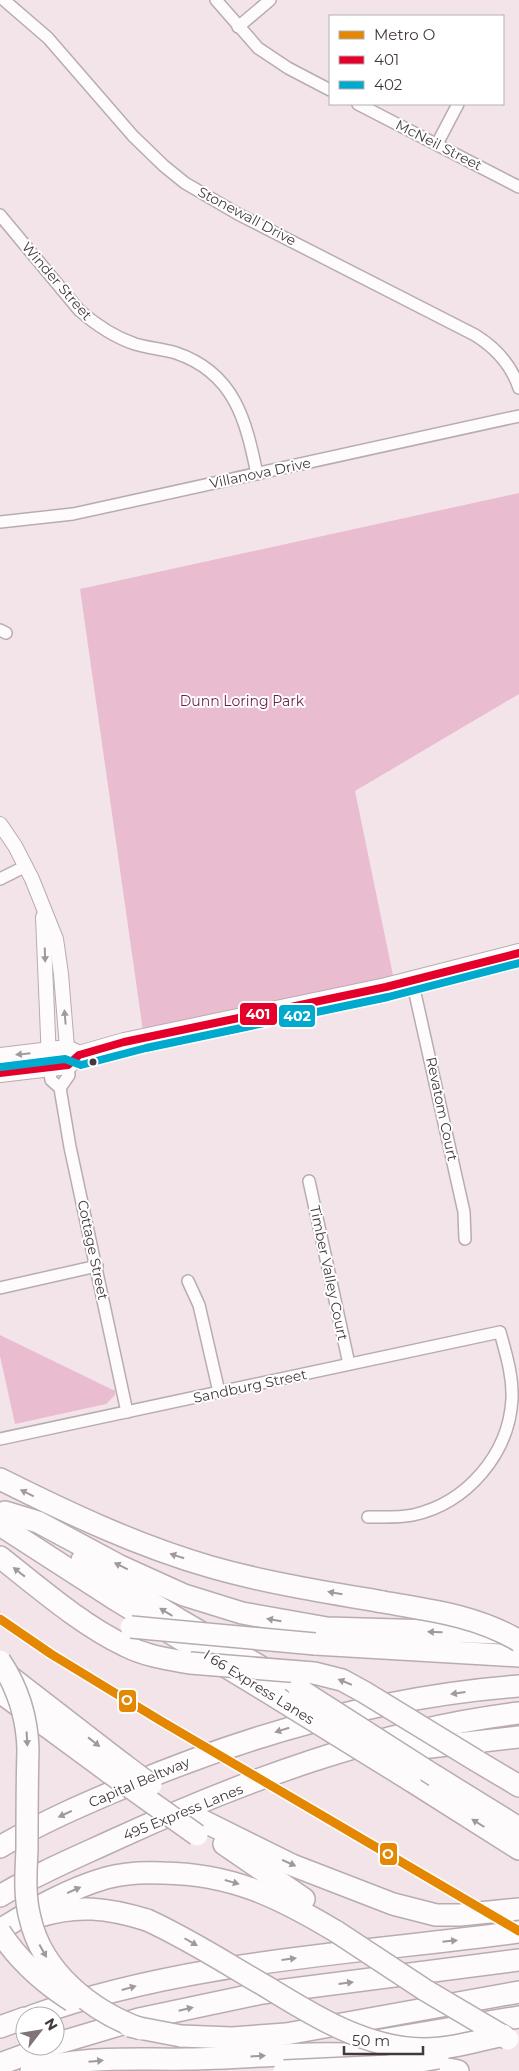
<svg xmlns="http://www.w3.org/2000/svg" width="519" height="2071" viewBox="0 0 519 2071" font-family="Montserrat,sans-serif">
<rect width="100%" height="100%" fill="#f3e4ea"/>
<g fill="#eabcd0">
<path d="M519,493V694L355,791L395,985L144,1038L80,589Z"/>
<path d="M0,1335L113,1390H115V1395L106,1404L15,1424L0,1356Z"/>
</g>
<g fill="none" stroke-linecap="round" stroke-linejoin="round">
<g stroke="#b8acb1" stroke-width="14">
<g id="minor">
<path d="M4,0L48,38L133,136L164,166L185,183L238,214L475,335C496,348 511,364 519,388"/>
<path d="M216,0L258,48L288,68L330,90"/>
<path d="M238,27L270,0"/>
<path d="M358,104L519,187"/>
<path d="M437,144L458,104"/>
<path d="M0,215L79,310C95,324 114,337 135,344C148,348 163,349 176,353C235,373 246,421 257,474"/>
<path d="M0,522L73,514L519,416"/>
<path d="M0,630L6,633"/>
<path d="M0,879L26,866"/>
<path d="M412,980L464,1212L465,1239"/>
<path d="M49,1068L51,1080L60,1088L70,1147L127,1412"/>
<path d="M60,1088L69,1075L68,1065"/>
<path d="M309,1181L349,1364"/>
<path d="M188,1281L199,1305L219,1392"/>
<path d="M0,1288L97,1266"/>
<path d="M0,1439L500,1332C506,1354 513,1376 512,1399C509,1454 467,1503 413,1515C398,1518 383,1517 368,1517"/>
</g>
</g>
<g stroke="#b8acb1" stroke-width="16">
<g id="tertiary">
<path d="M0,824L15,846L32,879L56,939L61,974L68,1060"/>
<path d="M43,917L49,1060"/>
</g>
</g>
<g stroke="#b8acb1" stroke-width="20">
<g id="primary">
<path d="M0,1057L67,1049L79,1055"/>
<path d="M0,1073L68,1065L79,1055L124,1042L386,987L519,953"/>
</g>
</g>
<g stroke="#b8acb1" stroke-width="24">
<g id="motorway">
<path d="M0,1479C68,1513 138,1546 211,1567C267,1583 325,1592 383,1602"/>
<path d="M5,1512L38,1522L120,1566L184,1595L242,1613L327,1628L504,1633"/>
<path d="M0,1525L113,1598L279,1699"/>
<path d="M0,1557C38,1587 83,1626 126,1646C146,1656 168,1659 190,1663"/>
<path d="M82,1560L178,1619L299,1689"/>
<path d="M315,1644L519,1656"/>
<path d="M4,1672L123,1764"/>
<path d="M0,1692L110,1773"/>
<path d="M385,1755L430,1747L519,1737"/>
<path d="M477,1761L519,1786"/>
<path d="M435,1776L519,1828"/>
<path d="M410,1780L519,1849"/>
<path d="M187,1813L292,1865L393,1904L436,1915H460L519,1909"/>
<path d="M224,1844L304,1899"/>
<path d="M0,1847C40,1823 84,1804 127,1786C251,1734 384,1696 519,1686"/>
<path d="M0,1896C36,1874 77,1857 116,1839C243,1781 379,1730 519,1713"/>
<path d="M37,1917C77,1904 108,1908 147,1920"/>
<path d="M0,1930C33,1909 68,1889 106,1878C124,1873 144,1872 163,1873C232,1874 279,1897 337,1932"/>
<path d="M32,2016C188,1960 356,1954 519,1932"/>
<path d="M0,2027L25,2018"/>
<path d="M181,2036L232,2038L286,2034L519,1992"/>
<path d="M376,2041L519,2017"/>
<path d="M55,2044L139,2019L262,1993L519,1960"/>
<path d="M0,2064L49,2046"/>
<path d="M31,2071C81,2055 137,2060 189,2059C249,2058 308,2051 368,2055C398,2058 428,2065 458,2071"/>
</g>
</g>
<use href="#minor" stroke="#fdfbfc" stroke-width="11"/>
<use href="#tertiary" stroke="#fdfbfc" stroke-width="14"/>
<use href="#primary" stroke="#fdfbfc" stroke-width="18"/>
<use href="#motorway" stroke="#fdfbfc" stroke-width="21"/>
<g stroke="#b8acb1" stroke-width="24" stroke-linecap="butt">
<g id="motorway-bridge">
<path d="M383,1602C430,1610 478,1616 519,1641"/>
<path d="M131,1627L315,1644"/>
<path d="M0,1661C18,1688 27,1717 28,1749C27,1783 27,1816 27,1849C26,1872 24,1895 30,1918C42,1972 91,2011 141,2029"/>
<path d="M190,1663L314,1673L342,1680L364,1692L477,1761"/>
<path d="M299,1689L435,1776"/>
<path d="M279,1699L410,1780"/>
<path d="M123,1764L151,1785"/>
<path d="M110,1773L197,1835"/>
<path d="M147,1920C189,1939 227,1964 267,1987C314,2016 367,2049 424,2049C451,2049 477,2041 503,2035"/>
<path d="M0,1932C18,1960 44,1983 72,2001"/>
<path d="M337,1932L425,1990L508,2039"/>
<path d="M129,2026L181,2036"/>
<path d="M284,2071L390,2066L438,2058"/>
</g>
</g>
<use href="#motorway-bridge" stroke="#fdfbfc" stroke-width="21"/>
<g stroke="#fff" stroke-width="11">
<path id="bus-1" d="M0,1073L68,1065L79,1055L124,1042L386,987L519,953"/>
</g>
<g stroke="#fff" stroke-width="11">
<path id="bus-2" d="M1,1067L65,1059L81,1065L146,1048L388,997L519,963"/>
</g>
<use href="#bus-1" stroke="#e4002b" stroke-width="8"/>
<use href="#bus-2" stroke="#00a9ce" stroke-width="8"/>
<g stroke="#fff" stroke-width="12">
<path id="metro-1" d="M0,1619L51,1654L161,1721L519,1931"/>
</g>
<use href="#metro-1" stroke="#e48703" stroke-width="9"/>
</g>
<defs><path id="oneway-solid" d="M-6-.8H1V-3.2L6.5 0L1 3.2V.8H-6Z" transform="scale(1.25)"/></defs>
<g fill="#a09a9c">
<use href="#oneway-solid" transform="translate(45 955) rotate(88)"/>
<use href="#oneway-solid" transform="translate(65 1017) rotate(-95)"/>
<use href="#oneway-solid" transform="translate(23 1054) rotate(174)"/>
<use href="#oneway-solid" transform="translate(27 1493) rotate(-154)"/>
<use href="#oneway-solid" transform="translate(177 1556) rotate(-162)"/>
<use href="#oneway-solid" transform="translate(121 1566) rotate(-154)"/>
<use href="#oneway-solid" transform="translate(19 1572) rotate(-142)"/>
<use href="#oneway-solid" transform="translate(335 1593) rotate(-170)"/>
<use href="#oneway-solid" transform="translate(166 1612) rotate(-149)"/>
<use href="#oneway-solid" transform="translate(274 1620) rotate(-170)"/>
<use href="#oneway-solid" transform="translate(435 1632) rotate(-179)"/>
<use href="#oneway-solid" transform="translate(345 1682) rotate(-158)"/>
<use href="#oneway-solid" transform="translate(458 1693) rotate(172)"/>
<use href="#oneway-solid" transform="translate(282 1730) rotate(163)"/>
<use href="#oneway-solid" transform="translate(27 1739) rotate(87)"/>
<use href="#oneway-solid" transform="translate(94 1742) rotate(38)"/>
<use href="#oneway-solid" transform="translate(65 1814) rotate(155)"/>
<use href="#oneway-solid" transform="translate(478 1823) rotate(-148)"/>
<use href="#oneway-solid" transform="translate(289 1863) rotate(24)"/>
<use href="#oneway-solid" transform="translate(232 1882) rotate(16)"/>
<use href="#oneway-solid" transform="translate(74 1890) rotate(-24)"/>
<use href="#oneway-solid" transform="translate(450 1941) rotate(-6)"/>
<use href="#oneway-solid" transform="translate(191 1942) rotate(30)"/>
<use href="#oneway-solid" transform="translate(43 1951) rotate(61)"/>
<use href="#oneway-solid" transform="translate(289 1959) rotate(-7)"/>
<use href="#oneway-solid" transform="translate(346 1983) rotate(-7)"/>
<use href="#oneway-solid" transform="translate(129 1988) rotate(-16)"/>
<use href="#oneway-solid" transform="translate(186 2009) rotate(-13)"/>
<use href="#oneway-solid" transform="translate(258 2056) rotate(-3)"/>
<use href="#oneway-solid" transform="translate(96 2061) rotate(-5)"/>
</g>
<circle fill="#43383c" stroke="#fff" stroke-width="2" cx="93" cy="1062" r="4.5"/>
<g text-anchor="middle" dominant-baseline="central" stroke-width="4" stroke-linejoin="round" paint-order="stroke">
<g font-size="14" fill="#43383c" stroke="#fff">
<text transform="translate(439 145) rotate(27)">McNeil Street</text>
<text transform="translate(247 216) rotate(28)">Stonewall Drive</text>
<text transform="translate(57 281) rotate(49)">Winder Street</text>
<text transform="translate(260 473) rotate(-12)">Villanova Drive</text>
<text transform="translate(442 1109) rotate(78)">Revatom Court</text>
<text transform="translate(93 1250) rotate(78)">Cottage Street</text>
<text transform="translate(329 1273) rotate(78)">Timber Valley Court</text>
<text transform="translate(250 1386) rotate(-12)">Sandburg Street</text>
<text transform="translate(259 1687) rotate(32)">I 66 Express Lanes</text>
<text transform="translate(139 1782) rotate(-23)">Capital Beltway</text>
<text transform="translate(183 1812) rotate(-22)">495 Express Lanes</text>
</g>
<g font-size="14" fill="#6e1d48" stroke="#fff">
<text x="242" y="701">Dunn Loring Park</text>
</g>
</g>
<g stroke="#fff" stroke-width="2">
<rect x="239" y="1002" width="39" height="24" rx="5" fill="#e4002b"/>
<rect x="278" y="1004" width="38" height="24" rx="5" fill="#00a9ce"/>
<rect x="118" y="1689" width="19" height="24" rx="5" fill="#e48703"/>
<rect x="379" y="1842" width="19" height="24" rx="5" fill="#e48703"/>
</g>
<g font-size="14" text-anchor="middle" font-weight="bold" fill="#fff">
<text x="258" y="1019">401</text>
<text x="297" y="1021">402</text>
<text x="127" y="1705">O</text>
<text x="388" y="1859">O</text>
</g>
<rect x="329" y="15" width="175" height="90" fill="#ffffff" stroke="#b4afb1"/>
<rect x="339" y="31" width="25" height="8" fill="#e48703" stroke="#b4afb1"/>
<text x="374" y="40" font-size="15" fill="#43383c">Metro O</text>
<rect x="339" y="56" width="25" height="8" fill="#e4002b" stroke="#b4afb1"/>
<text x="374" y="65" font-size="15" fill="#43383c">401</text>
<rect x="339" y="81" width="25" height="8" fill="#00a9ce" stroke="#b4afb1"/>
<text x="374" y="90" font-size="15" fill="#43383c">402</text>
<g transform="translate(40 2031) rotate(59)"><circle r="24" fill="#ffffff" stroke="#b4afb1"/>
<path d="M0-4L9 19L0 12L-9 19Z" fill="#817479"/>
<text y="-8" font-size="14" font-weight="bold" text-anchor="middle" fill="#43383c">N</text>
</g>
<path d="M344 2046v8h79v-8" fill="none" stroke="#43383c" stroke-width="2.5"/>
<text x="352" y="2046" font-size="15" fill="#43383c" stroke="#ffffff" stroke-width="4" paint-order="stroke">50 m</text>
</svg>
